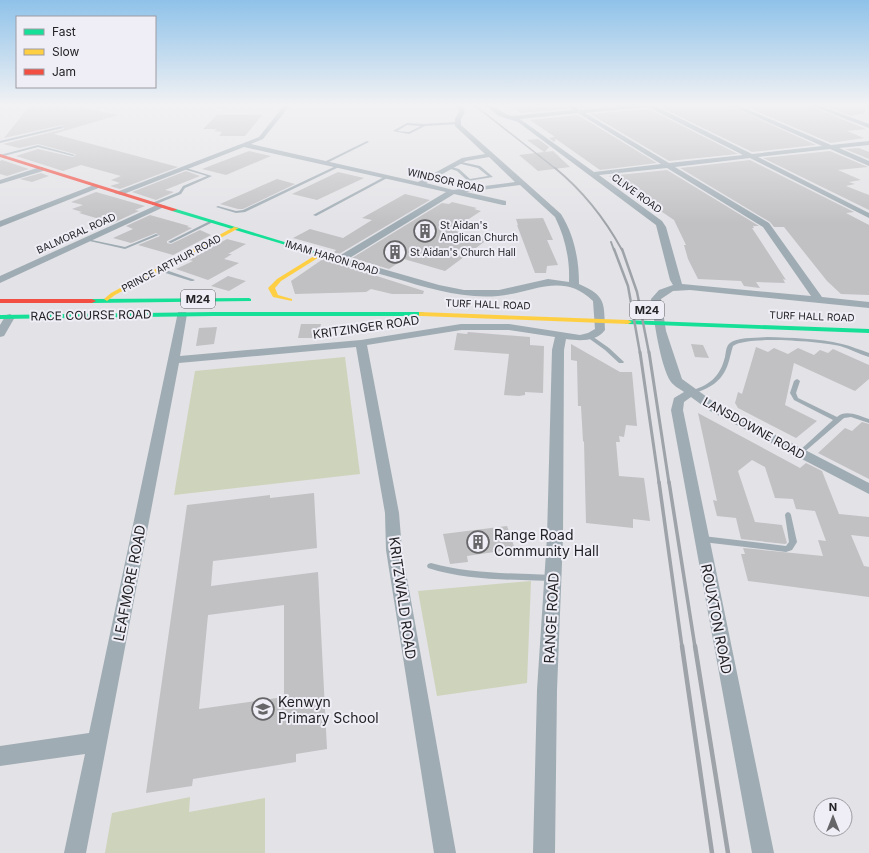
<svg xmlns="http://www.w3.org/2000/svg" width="869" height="853" viewBox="0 0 869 853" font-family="Inter,sans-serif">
<rect width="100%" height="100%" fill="#e3e2e6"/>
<g fill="#ced3bb">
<path d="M345,357L360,474L174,495L195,371Z"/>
<path d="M531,581L527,683L437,696L418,591Z"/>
<path d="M190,797L189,812L265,798V853H105L112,813Z"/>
</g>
<g fill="#c1c0c3" fill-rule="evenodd">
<path d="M31,104H67L118,115L54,134L178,167L120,189L110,186L120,183L111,180L121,176L81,165L63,171L16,156L38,149L73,157L76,155L75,154L38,144L19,148L3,144L64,129L62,125L4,138Z"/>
<path d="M542,104H563L569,109L521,113L512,107Z"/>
<path d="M574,104H607L609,106L580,108Z"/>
<path d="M702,104H726L816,145L752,152L662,108Z"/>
<path d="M739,104H806L866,129L847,131L864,138L831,143Z"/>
<path d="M820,104H865V113L851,116Z"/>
<path d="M649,109L738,154L669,161L590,114Z"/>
<path d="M217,115H262L245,136H219L222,132L214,131L217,129H203Z"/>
<path d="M578,115L657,163L600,170L556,139L554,142L549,138L555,137L530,120Z"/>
<path d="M538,139L549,147L545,152L553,151L570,167L538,171L519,155L544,152L527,140Z"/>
<path d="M859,148L869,152V159L845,149Z"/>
<path d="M249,151L271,156L226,175L202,169Z"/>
<path d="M830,151L868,167L838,170L861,180L849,182L855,184L846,186L869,195V210L763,158Z"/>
<path d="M2,160L29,169L7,176L0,174V161Z"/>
<path d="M750,160L854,212L846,213L869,225V295L841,294L827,281L784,227H774L770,222L680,168Z"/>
<path d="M667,170L759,226H753L754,228H752L786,280L783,279L785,283L756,282L760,288L744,286L741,281L698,279L688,259L684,245H686L674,220L609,176Z"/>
<path d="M186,171L200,176L165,190L174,192L156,200L132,192Z"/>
<path d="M338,172L364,178L317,200L292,194Z"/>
<path d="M41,173L49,176L32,182L20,179Z"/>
<path d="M277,179L295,184L243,209H238L220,204Z"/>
<path d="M96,192L145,206L135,210L139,211L113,223L79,213L82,212L72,209L83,205L71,202Z"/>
<path d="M405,194L430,200L339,254L333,253L336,250L293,238L310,229L343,238L372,220L362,218Z"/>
<path d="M452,202L477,208L474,209L481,211L452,230L488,239L445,271L404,259L389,269L352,258L442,203L449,204Z"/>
<path d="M150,215L189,226L187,227L192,228L167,241V243L171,244L200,230L211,235L173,255L138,245L160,236L156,233L131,243L113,238L133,229L126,226Z"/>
<path d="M543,218L553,240H547L558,265L547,266L546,273H535L517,225H518L516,219Z"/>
<path d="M227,239L246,244L228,254H232L224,259L239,263L208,280L176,269L193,261L189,260Z"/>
<path d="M323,259L424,291L423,294H392L371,289L366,292L295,294L291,281Z"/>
<path d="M228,276L246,281L229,291L211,286Z"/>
<path d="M301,324H321L317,338H298Z"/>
<path d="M217,327L214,344L196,346L199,328Z"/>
<path d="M468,332L530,337V345L544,346L543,393L525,392V395L519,396L504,395L509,354L454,350L457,333L467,334Z"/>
<path d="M571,344L620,372H632L637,426L626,425L624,437L619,436L620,442H616L619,476L644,478L650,521L633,519V528L586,523L584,442L583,441L581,406H578L577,361L571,360Z"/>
<path d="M691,344L703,345L709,358L695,357Z"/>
<path d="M756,347L768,352L774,348L788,354L798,348L814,355L820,350L828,353L833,349L869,365V379L855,391L794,363L785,405L817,421L796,438L738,408L735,403L738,392L742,394Z"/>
<path d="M698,413L800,468L806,463L822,471L839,514L869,517V537L851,535L864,566L869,567V597L748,581L741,554H745L743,548L823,556L818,540L826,541L815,511L796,509L793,499L775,498L765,467L752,460L738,471L755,522L782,525L787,543L785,544L741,539L736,518L717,516L713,500L717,501Z"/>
<path d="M862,422L869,424V479L818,453L845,428L852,431Z"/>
<path d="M314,493L317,548L213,561L211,586L318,572L327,749L296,754V762L193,779L192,786L146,793L187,505L270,495V498ZM284,605V697L199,709L208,615Z"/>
<path d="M507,526L515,549L467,556L468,562L450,564L443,534Z"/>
</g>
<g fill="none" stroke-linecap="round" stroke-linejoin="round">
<g fill="#9facb4" fill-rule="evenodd">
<path d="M226,104H229L222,109L220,108Z"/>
<path d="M457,122L458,124L425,126L409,134L393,131L407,123L424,124ZM407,125L421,126L409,132L397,131Z"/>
<path d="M62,126L63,128L0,143V141Z"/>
<path d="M367,141L369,142L325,164L322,163Z"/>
<path d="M38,145L75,155L73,156L38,147L0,157V155Z"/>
<path d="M457,161L480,166L493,177L468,181L457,171L448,168V166L459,169L470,179L488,176L478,168L457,163Z"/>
<path d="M338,165L341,166L245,212L236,213L216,207L218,206L236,211L243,210Z"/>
<path d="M183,167L212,176L185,188L181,194L154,205H152V203L179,192L183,186L207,176L183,169Z"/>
<path d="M386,176L389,177L316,216L313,215Z"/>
<path d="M212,220L215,221L171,243L168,242Z"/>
<path d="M156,234L159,235L125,249L85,240L87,239L125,247Z"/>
<path d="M156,268H160L195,280L193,281H191L156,270Z"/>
<path d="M589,334L609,348L623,361L624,362L623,363H619L605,350L587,337V335Z"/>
<path d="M767,337C792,338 818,338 842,344C851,346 860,350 869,353V357C859,354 850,349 840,346C822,342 747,335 733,346C731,352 730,358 728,364C722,382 709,389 691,394L689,393L688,392L689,391C709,386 720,377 725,357C726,352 726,346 730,343C737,337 757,338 767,337Z"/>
<path d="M797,379L800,381L796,393L798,398L837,417C846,409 859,416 869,419V423L851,417L844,418L802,454H798L797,453L798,452L833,420L794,400L790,393L794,381Z"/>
<path d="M788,512L790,513L791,515L797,542L792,550L786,552L703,542L700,541L699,539L700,537L703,536L786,546L789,542L785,515L786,513Z"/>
<path d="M431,563C470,574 510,573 551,575L554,576L555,578L554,580L551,581C510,579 468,581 428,568L427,566L428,564Z"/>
</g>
<g fill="#9facb4" fill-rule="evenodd">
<path d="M285,104H291L263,139L251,144L418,182L462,158L485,154L455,126V119L459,112L456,104H462L465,112L461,119V125L561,214C574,235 579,259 579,284C606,296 604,302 605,330C596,342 580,341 566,339L564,350L563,537L557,690L555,853H533L537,690L547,537L552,350L555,337L509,330H461L367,345L399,513L402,550L456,853H434L386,550L385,513L356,347L179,363L86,853H64L85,754L0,766V746L89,733L178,312H186L187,314L180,356L361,340L461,324H509L580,335L588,333L595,329L593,301C563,271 532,293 498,296C462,299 428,288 394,278C368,271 343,263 318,256L316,254L321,251L339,256L446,192L244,147L121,195L114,193L259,137ZM489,157L515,182L453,190L426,183L466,161ZM520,185L555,217C565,237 570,259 569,282L548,279L499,290H464L439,285L348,259L454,194L503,205H506V201L466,192Z"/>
<path d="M483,104C494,104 501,113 511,116L573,110L564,104H571L580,110L639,104H660L655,106L752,154L822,146L727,104H735L831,145L869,141V145L839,148L869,161V166L830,149L758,157L869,213V218L750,158L675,167L769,223L822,297L869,302V308L690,290L673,291L661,299L666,331L682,379L718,405L869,483V494L710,411L691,397L684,402L683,410L774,853H752L671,410L674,398L684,392C680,389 674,386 671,382C660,366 654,319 651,299L659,290L673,285L670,280L656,225L518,122L499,116ZM648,107L743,155L669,163L585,113ZM578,113L661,164L594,172L520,119ZM667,168L763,227L811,296L682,284L666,227L662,221L599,175Z"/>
<path d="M807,104H815L869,124V128Z"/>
<path d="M40,167H43V171L0,184V180Z"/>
<path d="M94,185L101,187L0,227V221Z"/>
<path d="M159,204L166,206L0,283V276Z"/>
<path d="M10,314L15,317L4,336L0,337V325L6,315Z"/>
</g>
<g fill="#16e098" fill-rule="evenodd">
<path d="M172,209H176L324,254L319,255L172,211Z"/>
<path d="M249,298L251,299V301L92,303L88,301L92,299Z"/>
<path d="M213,312H422L426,314L422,316H213L0,319V315Z"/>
<path d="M625,320L869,329V333L628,324H625Z"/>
</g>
<g fill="#ffcf43" fill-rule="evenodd">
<path d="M234,227L239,228L115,295L107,301L104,299L111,293Z"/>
<path d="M319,253L324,254L281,281L275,288L278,295L292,299V301L273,297L268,288L277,279Z"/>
<path d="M419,312L628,320L632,322L628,324L422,316H419Z"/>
</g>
<g fill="#f24e42" fill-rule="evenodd">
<path d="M0,154L176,209L177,210L172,211L0,157Z"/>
<path d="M0,299H92L96,301L92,303H0Z"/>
</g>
<path stroke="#9da3a9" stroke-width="1.5" d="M473,104L556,169"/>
<g stroke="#9da3a9" stroke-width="2">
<path d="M555,168C583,191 605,219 622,250"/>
<path d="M611,242L614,250"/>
</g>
<g stroke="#9da3a9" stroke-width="2.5">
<path d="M614,249L628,286L640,353"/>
<path d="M622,249L637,292L649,353"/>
</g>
<g stroke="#9da3a9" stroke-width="3">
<path d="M640,352L659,483"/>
<path d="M649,352L669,483"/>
</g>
<g stroke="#9da3a9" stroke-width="3.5">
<path d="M659,482L682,647"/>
<path d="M669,482L695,647"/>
</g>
<g stroke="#9da3a9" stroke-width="4.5">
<path d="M682,646L712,853"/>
<path d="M695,646L728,853"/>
</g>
</g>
<linearGradient id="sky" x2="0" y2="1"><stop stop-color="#8fc2e9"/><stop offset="0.47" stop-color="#f2f2f4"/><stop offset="1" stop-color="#f2f2f4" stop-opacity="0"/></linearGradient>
<rect width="869" height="223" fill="url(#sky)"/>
<defs>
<g id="building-ring" transform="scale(1.15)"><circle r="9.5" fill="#efedf6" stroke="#666669" stroke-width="1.5"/><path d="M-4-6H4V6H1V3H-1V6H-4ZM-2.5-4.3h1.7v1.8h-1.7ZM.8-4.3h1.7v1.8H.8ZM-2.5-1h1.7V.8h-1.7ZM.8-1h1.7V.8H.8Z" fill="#666669"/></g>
<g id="school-ring" transform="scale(1.15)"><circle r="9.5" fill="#efedf6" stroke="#666669" stroke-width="1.5"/><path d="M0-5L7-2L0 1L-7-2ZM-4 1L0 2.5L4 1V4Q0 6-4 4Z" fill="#666669"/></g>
</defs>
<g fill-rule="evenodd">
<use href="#building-ring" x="425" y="231"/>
<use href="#building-ring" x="395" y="252"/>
<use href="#building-ring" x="478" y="542"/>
<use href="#school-ring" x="263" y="709"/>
</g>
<g text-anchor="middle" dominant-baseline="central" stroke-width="4" stroke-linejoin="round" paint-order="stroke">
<g font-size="10" fill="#232326" stroke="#efedf6">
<text transform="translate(446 180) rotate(13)">WINDSOR ROAD</text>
<text transform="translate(637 193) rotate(36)">CLIVE ROAD</text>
<text transform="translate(76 233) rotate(-24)">BALMORAL ROAD</text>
<text transform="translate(332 257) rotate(17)">IMAM HARON ROAD</text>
<text transform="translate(171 263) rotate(-28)">PRINCE ARTHUR ROAD</text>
<text transform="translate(488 304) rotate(2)">TURF HALL ROAD</text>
<text transform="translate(812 316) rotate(2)">TURF HALL ROAD</text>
</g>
<g font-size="10" fill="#232326" stroke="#efedf6" text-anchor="start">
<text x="440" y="225">St Aidan's<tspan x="440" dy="12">Anglican Church</tspan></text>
<text x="410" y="252">St Aidan's Church Hall</text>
</g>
<g fill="#efedf6" stroke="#606064" stroke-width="1">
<rect x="181" y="290" width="34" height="18" rx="3"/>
<rect x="630" y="301" width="34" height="18" rx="3"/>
</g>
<g font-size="11" font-weight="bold" fill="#232326">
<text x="198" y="299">M24</text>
<text x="647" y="310">M24</text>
</g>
<g font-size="12" fill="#232326" stroke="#efedf6">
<text transform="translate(91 315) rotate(-1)">RACE COURSE ROAD</text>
<text transform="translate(366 327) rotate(-8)">KRITZINGER ROAD</text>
<text transform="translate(754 428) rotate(29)">LANSDOWNE ROAD</text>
</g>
<g font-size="14" fill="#232326" stroke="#efedf6" text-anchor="start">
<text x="494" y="534">Range Road<tspan x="494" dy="16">Community Hall</tspan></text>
<text x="278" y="701">Kenwyn<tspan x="278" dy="16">Primary School</tspan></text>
</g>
<g font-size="14" fill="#232326" stroke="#efedf6">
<text transform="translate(129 583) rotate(-79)">LEAFMORE ROAD</text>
<text transform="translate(403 598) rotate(82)">KRITZWALD ROAD</text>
<text transform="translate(551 618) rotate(-87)">RANGE ROAD</text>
<text transform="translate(717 619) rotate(79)">ROUXTON ROAD</text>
</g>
</g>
<rect x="16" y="16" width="140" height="72" fill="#efedf6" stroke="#9d9ca3"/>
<rect x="24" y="29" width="20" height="6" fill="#16e098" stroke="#9d9ca3"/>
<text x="52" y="36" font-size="12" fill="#232326">Fast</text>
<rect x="24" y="49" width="20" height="6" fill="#ffcf43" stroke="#9d9ca3"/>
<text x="52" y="56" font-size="12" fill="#232326">Slow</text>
<rect x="24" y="69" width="20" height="6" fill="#f24e42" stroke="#9d9ca3"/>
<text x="52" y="76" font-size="12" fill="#232326">Jam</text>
<g transform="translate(833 817)"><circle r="19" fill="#efedf6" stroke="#9d9ca3"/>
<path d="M0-3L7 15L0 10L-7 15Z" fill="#666669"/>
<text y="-6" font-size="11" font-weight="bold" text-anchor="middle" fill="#232326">N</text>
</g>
</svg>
